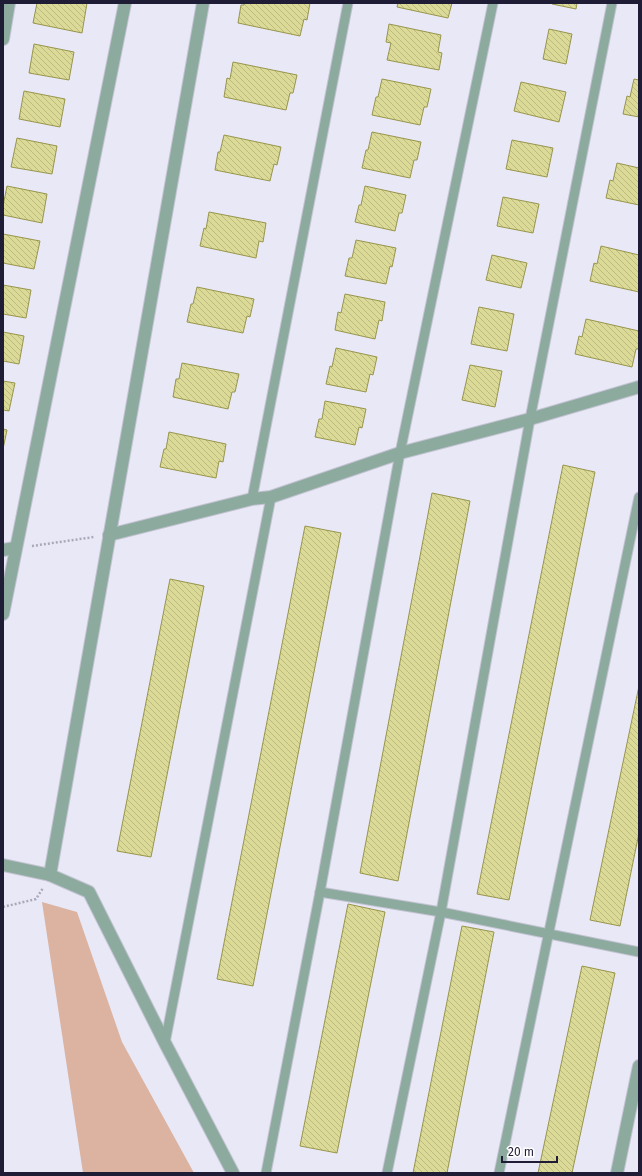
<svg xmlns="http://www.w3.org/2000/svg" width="642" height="1176" viewBox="0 0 642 1176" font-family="'Fira Sans',sans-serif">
<defs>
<pattern id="building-back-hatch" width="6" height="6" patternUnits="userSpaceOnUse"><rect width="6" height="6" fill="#dbda96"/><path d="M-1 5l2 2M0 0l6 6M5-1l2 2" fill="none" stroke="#bcba82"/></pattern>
</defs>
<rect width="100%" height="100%" fill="#e8e8f6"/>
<path fill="#dbb3a0" d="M42,902L77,912L122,1042L194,1173H83Z"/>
<g fill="url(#building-back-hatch)" stroke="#98954c">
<path d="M37,3H87L82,33L33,23Z"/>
<path d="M244,3H310L307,20L304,19L300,36L238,23L241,5H244Z"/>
<path d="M398,3H452L448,18L397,7Z"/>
<path d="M552,3H577L576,9L552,4Z"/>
<path d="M389,24L441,35L438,52L442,53L439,70L387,60L391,43L386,42Z"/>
<path d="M549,29L572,34L566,64L543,59Z"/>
<path d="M34,44L74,52L69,80L29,73Z"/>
<path d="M233,62L297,75L293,93H290L286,110L224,97L227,78L230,79Z"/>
<path d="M382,79L431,89L427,107H424L420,125L372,115L376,97H378Z"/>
<path d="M634,79L639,80V117L623,114L627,96L630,97Z"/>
<path d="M521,82L566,92L559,122L514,111Z"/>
<path d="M24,91L65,99L60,127L19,119Z"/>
<path d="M372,132L421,142L417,160H414L410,178L362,168L366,150H368Z"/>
<path d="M224,135L281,147L277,165L274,164L270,181L215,170L218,152H220Z"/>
<path d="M17,138L57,146L52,174L11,167Z"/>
<path d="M512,140L553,148L547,177L506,169Z"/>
<path d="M617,163L639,168V205L606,198L610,180L613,181Z"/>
<path d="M7,186L47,194L42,223L3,215V206Z"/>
<path d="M365,186L406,195L402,213H399L395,231L355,222L359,205H361Z"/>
<path d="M503,197L539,204L533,233L497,226Z"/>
<path d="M209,212L266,223L263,242L259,241L256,258L200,246L204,228L206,229Z"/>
<path d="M3,234L40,241L34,269L3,263Z"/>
<path d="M356,240L396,248L392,267L390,266L386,284L345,276L349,258H352Z"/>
<path d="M601,246L639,255V292L590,281L594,263L597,264Z"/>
<path d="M492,255L527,263L521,288L486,280Z"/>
<path d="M3,285L31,290L26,318L3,314Z"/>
<path d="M197,287L254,299L250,317L247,316L243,333L187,322L191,304H193Z"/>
<path d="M345,294L385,302L382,321L379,320L375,339L335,330L338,312L341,313Z"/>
<path d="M479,307L514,314L507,351L471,344Z"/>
<path d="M586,319L639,331V345L638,349H636L632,367L575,354L579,336L582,337Z"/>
<path d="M3,332L24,336L19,364L3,361Z"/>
<path d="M336,348L377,357L373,375L370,374L366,392L326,384L330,366L332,367Z"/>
<path d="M182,363L239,374L235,392H232L228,409L173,397L176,379H179Z"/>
<path d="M470,365L502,371L495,407L462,400Z"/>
<path d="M3,381L15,383L9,411L3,410Z"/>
<path d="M325,401L366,409L362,428L359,427L355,445L315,437L319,419H322Z"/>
<path d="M3,429L7,430L3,449Z"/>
<path d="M169,432L226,444L223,462L219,461L216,478L160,467L164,449H166Z"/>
<path d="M563,465L595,472L509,900L477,894Z"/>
<path d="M432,493L470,501L398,881L360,873Z"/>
<path d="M305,526L341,533L253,986L217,979Z"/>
<path d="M170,579L204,586L151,857L117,851Z"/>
<path d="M639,686V833L620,926L590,920Z"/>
<path d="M348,904L385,912L337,1153L300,1146Z"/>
<path d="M462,926L494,932L447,1173H413Z"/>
<path d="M582,966L615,973L572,1173H538Z"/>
</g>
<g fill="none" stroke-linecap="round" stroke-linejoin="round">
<g stroke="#c4c3d3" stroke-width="11">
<g id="lane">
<path d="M252,499L348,3"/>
<path d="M320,892L441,912L639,952"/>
<path d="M165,1043L271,497"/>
<path d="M266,1173L320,892L400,453L493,3"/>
<path d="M387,1173L441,912L530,419L612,3"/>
<path d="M499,1173L639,497"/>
</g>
</g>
<g stroke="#c4c3d3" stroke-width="14">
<g id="street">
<path d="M3,39L9,3"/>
<path d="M109,535L252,499L271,497L400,453L530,419L639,387"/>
<path d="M3,550L15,548"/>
<path d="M3,614L125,3"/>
<path d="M3,865L50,875L89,892L165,1043L233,1173"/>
<path d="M50,875L203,3"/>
<path d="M617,1173L639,1066"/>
</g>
</g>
<g stroke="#aaa9ba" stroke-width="2.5" stroke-dasharray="2 2" stroke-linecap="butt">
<path d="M32,546L94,537"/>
<path d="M3,907L36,899L43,888"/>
</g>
<use href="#lane" stroke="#8cab9e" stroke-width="9"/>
<use href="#street" stroke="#8cab9e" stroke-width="12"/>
</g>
<rect width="642" height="1176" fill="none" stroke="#1f1c35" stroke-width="8"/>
<path d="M502 1156v6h55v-6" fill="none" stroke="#1f1c35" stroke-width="2"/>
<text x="508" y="1156" font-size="12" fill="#1f1c35" stroke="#ffffff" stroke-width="3" paint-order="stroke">20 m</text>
</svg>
